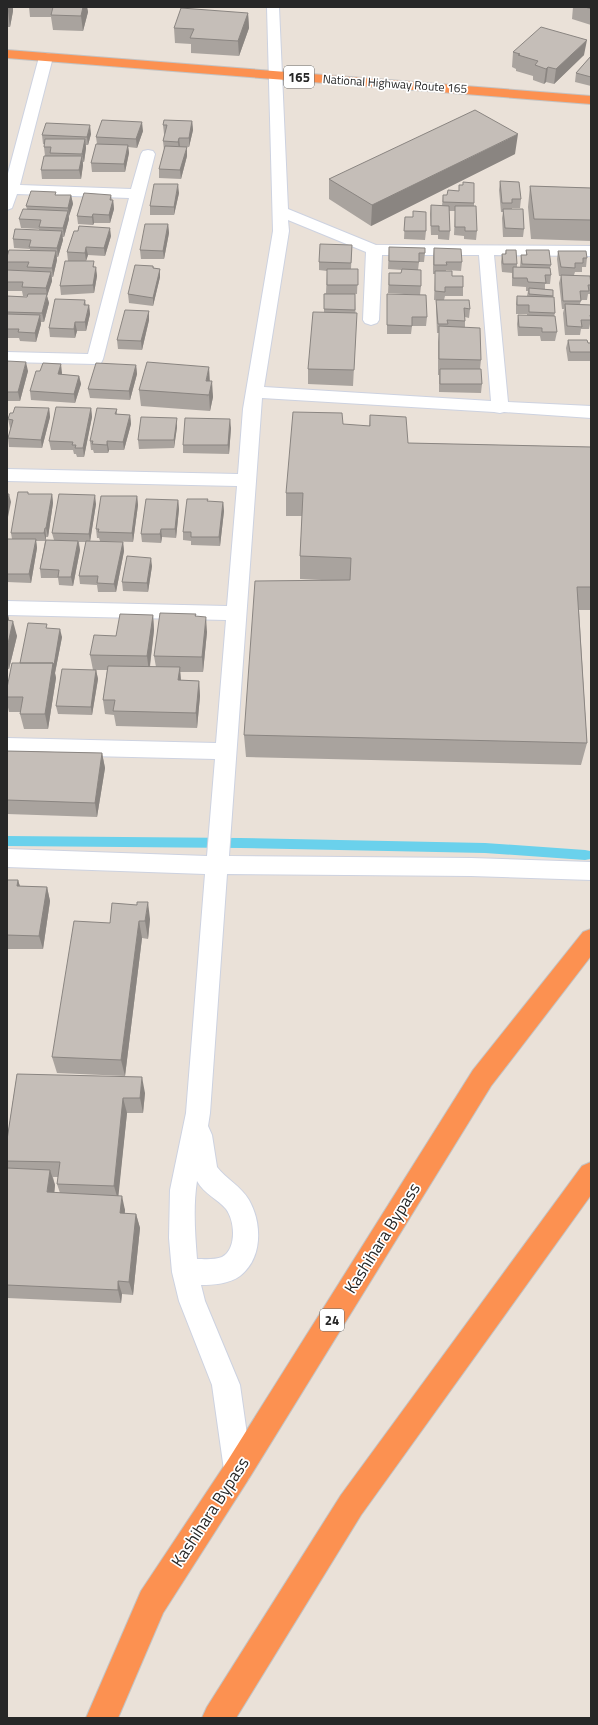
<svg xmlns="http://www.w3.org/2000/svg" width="598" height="1725" viewBox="0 0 598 1725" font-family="'Titillium Web',sans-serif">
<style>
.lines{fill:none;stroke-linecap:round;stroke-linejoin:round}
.stream{fill:#6ad1ec;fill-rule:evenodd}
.street-casing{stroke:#cdd2e0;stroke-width:2}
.highway-casing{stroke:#c3c3c3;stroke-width:2}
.street{fill:#fff;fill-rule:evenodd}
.highway{fill:#fc9151;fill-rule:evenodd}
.wall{fill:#a9a39e;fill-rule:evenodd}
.shaded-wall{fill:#8a8581}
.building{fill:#c5beb8;stroke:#8a8581}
.labels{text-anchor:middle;stroke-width:3.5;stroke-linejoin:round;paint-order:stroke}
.far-street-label{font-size:12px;fill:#272727;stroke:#fff}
.shield{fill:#fff;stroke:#686868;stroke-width:1}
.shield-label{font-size:13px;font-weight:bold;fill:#272727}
.near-street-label{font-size:17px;fill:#272727;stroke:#fff}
</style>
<rect width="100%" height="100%" fill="#eae1d8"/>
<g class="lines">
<path class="stream" d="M7 836 240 838 485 843 585 850 590 851 591 856 590 859 585 860 485 853 240 848 7 846Z"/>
<g class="street-casing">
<path id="street" d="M267 7H279L288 209 376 245 591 246V256L494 255 508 402 591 406V418L504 412 500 413 494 412 262 398 229 856 471 858 591 862V880L471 876 227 874 210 1113 208 1126 212 1135 217 1167C226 1179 241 1186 249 1200 262 1223 263 1258 240 1276 229 1284 214 1285 201 1285L205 1301 240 1385 252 1470 248 1480 238 1484 228 1480 224 1470 212 1385 179 1301 172 1272 169 1238 170 1190 186 1113 205 874 7 867V849L207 856 215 759 7 754V738L216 743 226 620 7 615V601L227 606 237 486 7 481V469L238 474 243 409 273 231ZM288 220 366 252 363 320 365 323 371 325 377 323 379 320 382 255H479L491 401 264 387 289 231ZM197 1181C204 1194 218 1199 226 1209 235 1221 237 1249 222 1257 215 1260 204 1259 197 1259 195 1234 193 1206 197 1181Z
M46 53 51 54 53 57 20 185 131 189 141 154 143 151 148 150 153 151 155 154 103 359 101 363 95 364 7 362V352L88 354 129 198 17 194 12 208 7 210V177L39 57 41 54Z"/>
</g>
<g class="highway-casing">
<path id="highway" d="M7 50 591 96V104L7 58Z
M591 929V956L491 1086 248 1480 163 1613 118 1718H86L141 1591 228 1460 473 1070 583 932Z
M591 1162V1195L361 1515 236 1718H202L207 1707 341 1495 582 1166Z"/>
</g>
<use href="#street" class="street"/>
<use href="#highway" class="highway"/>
</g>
<path class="wall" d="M7 7H13V11L10 27H7Z
M29 7H87L88 12 83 31 53 30 51 17H30Z
M573 7H591V25L572 19Z
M248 13 249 28 239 56 191 53V44L175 43 174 28Z
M513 52 584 55 554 84 546 82 544 84 533 80V76L516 71V69L512 67Z
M591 56V86L575 82 576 73Z
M192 121 193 130 189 147H180L187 156 181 179 159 178V169L164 150 163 141 165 134H164L163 125Z
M143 131 137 148 128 147 129 153 125 172H92L91 163 97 144 96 137Z
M91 134 88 145H86V148L84 162H83V165L81 179H42L41 170 45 156 44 147 45 144H43L42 135Z
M515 154 371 226 329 199V179Z
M500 181 521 199 520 208H512V209L524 229 523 237H503L502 218 503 212H501L499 190Z
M459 185 474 203V206L477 231 476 240 464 239V236L454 235 455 211H449L450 231 449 240 438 239V235H431L430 214 431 205 442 206 443 195H447L459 191Z
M530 186 591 188V241L531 239 528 207Z
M179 193 174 215H150V206Z
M56 195H71L73 204 69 216V219L64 237H62L63 240 58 257H57V260L53 277H52V281L47 296 49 303 44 322H41V324L36 342 20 341 19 338H7V296L27 297V296H23L22 291H7V257L30 250V249L14 248 13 239 39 230V229L21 228 19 219 27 209 26 206Z
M112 200H113L114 209 110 223H94L93 225 78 224 77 216Z
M405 217 426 231 425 240 404 239Z
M168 224 169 233 164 259H141L140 250Z
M111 236 105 256 88 255 86 261 95 267 97 276 94 293 61 295 60 286 68 261 67 252Z
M352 245 351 269H358L357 294H355L356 329 353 386 308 384V369L324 312V294L326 293 327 271 319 270V262Z
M389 247 425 253 424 262H419L418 270 421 286 420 295 388 293 389 273H401L402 270 388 269Z
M434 248 462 262 461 271 446 270V271L463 287V296H445L444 300 470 309 469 318 465 317V327L481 360 480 369 482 384 481 393 439 392V375H438V342L439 333H437L436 309V300H434L435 274H433V257Z
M506 250 517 264V267H520L521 255H526V250L551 265 550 268 551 275 550 284H545V289L553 290V297L555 313 554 316 557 332 555 341H541L540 336H518L517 324 518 315 527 316V314H516V304L517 296H527L528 291H526V287L512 286V273L502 272 501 262 502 254H505Z
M558 251 587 258 586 267H582V272H575L574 275 591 283 590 294H588L587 300H581L580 304 591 305V324H590L589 329H581L580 335H565L563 313 564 309H562L559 283 561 276H559L557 259Z
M153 266 154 268 160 269V277L153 306 129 303 128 294Z
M387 294 427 317 426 326H412L411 334H387Z
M85 300 86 305H89L90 314 86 331H77L75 338 50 337 49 328Z
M149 311V320L142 350 118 349 117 340Z
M568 340 591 343V361H568L566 348Z
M7 361 28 371 20 401H7Z
M136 365 137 374 130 400 90 398 88 389Z
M62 373V375L79 376 81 384 75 403 31 400 30 391Z
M210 381 213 397 210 411 141 406 139 390Z
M49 408 50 417 42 448 9 447 8 438 11 428H10L8 419 13 413Z
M91 408 92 417 84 457H77L76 454H74L73 450H51L49 441Z
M117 409V414L130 415 131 424 124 450H109L108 453H94L93 450H91L90 441Z
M370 415 408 443 591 447V610H579L587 743 581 765 246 757 244 735 321 580 300 579V556L302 516H286V493L369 426Z
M177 427 174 448 139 449 138 440Z
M231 428 229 454 183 453V445Z
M29 494H52L53 503 48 537H46V540H54L52 533 96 504 90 541 123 542 124 551 116 592H98L97 585 80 584 79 576 86 542H79L80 550 73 586 59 585 58 578H41L40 569 45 541H36L37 548 31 583 7 582V539H12L11 533Z
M137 496 138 505 133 542 100 541 99 538H97L96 529Z
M178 500 179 509 176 538 162 537 161 543 142 542 141 534Z
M208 502H223L224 511 220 546 191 545V541L183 540V532Z
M152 566 148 592 123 591 122 582Z
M7 611 9 620 17 636 9 669H7Z
M196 614V617L207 632 203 672H180L181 680 199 681 200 696 197 728 116 726 114 715 105 714 103 700 107 670H93L90 655 116 636 153 615 154 630 150 667H156L154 656Z
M48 628 62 637 55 673 56 678 48 729H24L20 714V712H9L7 703V688L20 663Z
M96 670 98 679 92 715 58 714 56 706Z
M7 751 102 753 105 768 97 817 7 814Z
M7 880H18L20 886 47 887 50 901 43 949H7Z
M150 919 148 939 142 938 125 1076 57 1073 52 1057 110 923Z
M17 1074 145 1093 143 1113H127L118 1195 125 1210V1214H136L140 1228 133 1295 122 1294 121 1303 7 1298V1140ZM53 1177H58L57 1184 60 1193H54L55 1185Z"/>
<path class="shaded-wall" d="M8 7H13V11L10 27 8 11Z
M83 7H87L88 12 83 31 81 16Z
M248 13 249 28 239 56 238 41Z
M587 40 584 55 554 84 556 69Z
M548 67 546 82 544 84 546 69Z
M192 121 193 130 189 147V138Z
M142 122 143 131 137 148 136 139Z
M90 125 91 134 88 145 87 137Z
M518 134 515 154 371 226 372 205Z
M179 138 180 147 179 150 178 142Z
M85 139 86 148 84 162 82 154Z
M128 145 129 153 125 172 124 164Z
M187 147V156L181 179 180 170Z
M82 156 83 165 81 179 79 170Z
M178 184 179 193 174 215V207Z
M71 195 73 204 69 216 68 208Z
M111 195 112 203 113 200 114 209 110 223 109 215 110 200Z
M68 211 69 219 64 237 63 228Z
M93 214 94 223 93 225 92 217Z
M168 224 169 233 164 259 163 251Z
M110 228 111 236 105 256 104 248Z
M62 231 63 240 58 257 57 248Z
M86 247 88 255 86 261 85 253Z
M56 251 57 260 53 277 52 268Z
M96 267 97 276 94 293 93 285Z
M160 269V277L153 306V298Z
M51 272 52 281 47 296 49 303 44 322 42 313 47 296 46 288Z
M89 305 90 314 86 331 85 322Z
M149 311V320L142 350 141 341Z
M40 315 41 324 36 342 35 333Z
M75 322 77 331 75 338 74 329Z
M26 362 28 371 20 401 18 392Z
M61 364 62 373 59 383 58 374Z
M136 365 137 374 130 400 129 391Z
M209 367 210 383 207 397 206 381Z
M79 376 81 384 75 403 74 394Z
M212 381 213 397 210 411 209 395Z
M49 408 50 417 42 448 41 440Z
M91 408 92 417 84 457 83 448Z
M130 415 131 424 124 450 123 442Z
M177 418V427L174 448V440Z
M230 419 231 428 229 454 228 445Z
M107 441 109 450 108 453 107 445Z
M9 494 11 502 7 522V504Z
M52 494 53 503 48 537 46 528Z
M95 495 96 504 90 542 89 534Z
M137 496 138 505 133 542 132 533Z
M178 500 179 509 176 538 175 529Z
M223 502 224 511 220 546 219 537Z
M45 528 46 537V541L44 533Z
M161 529 162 537 161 543 160 534Z
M36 539 37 548 31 583 29 574Z
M78 541 80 550 73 586 71 577Z
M123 542 124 551 116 592 114 584Z
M151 558 152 566 148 592 147 583Z
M7 611 10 624 7 635Z
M153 615 154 630 149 672 147 656Z
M206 617 207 632 203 672 202 657Z
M13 621 17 636 9 669 7 659V648Z
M60 629 62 637 55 673 56 678 48 729 45 714 53 663Z
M180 667 181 683 178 680Z
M96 670 98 679 92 715 91 707Z
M7 672 8 678 7 685Z
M199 681 200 696 197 728 196 713Z
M102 753 105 768 97 817 95 803Z
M18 880 22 894 17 886Z
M47 887 50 901 43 949 39 936Z
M148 902 150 919 148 939 145 921Z
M139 921 142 938 125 1076 121 1060Z
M142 1077 145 1093 143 1113 140 1098Z
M123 1098 127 1113 118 1200 114 1186Z
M50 1170 55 1185 53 1207 47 1192Z
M122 1196 125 1210 123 1227 120 1213Z
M136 1214 140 1228 133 1295 129 1282Z
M118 1281 122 1294 121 1303 118 1290Z"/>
<path class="building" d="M53 7H83L81 16 51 15Z
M585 7H591V9Z
M181 8 248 13 238 41 190 38 194 29 174 28Z
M541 27 587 40 556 69 548 67 546 69 535 65 538 61 518 55 520 54 513 52Z
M591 56V77L576 73Z
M475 110 518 134 372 205 329 179Z
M102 120 142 122 136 139 96 137Z
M164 120 192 121 189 138H179L178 142 163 141 167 125H163Z
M46 123 90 125 87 137 42 135Z
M45 139H85L82 154 50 153 51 147H44Z
M96 144 128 145 124 164 91 163Z
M165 146 187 147 180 170 159 169Z
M44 156H82L79 170H41Z
M500 181 519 182 521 199H512V203H502Z
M463 182 474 183V203L443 202V195H447L448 190 459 191V185H463Z
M154 184H178L174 207 150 206Z
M530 186 591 188V220L534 219Z
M31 191 56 192 55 195H71L68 208 26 206Z
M84 193 111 195 110 200H113L109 215 93 214 92 217 77 216Z
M431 205 449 206 450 231H439V226H431Z
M455 206H476L477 231H465V227H455Z
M23 209 68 211 63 228 39 227 41 220 19 219Z
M503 209H523L524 229 505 228Z
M413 211 426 212V231H404L405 217H413Z
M145 224H168L163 251 140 250Z
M79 226 110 228 104 248 86 247 85 253 67 252 74 231H78Z
M15 229 62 231 57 248 29 247 31 240 13 239Z
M320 244 352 245 351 263 319 262Z
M389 247 425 248V253H419V262L389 261Z
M434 248 461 249 462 262H446L447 265H434Z
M9 250 56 251 52 268 27 267 29 262H7V257Z
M506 250H516L517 264H503L502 254H506Z
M526 250H549L551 265 522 264 521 255H527Z
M558 251H586L587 258H583V263H575V268L561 267Z
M65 261H94L93 267H96L93 285 60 286Z
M135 265 153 266V268L160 269 153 298 128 294Z
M513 267 550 268 551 275H545L546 283 528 282 527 278H513Z
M327 269H358V285H327Z
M402 269 421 270V286L389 285V273H401Z
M7 270 51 272 46 288 22 287 23 282H7Z
M435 271H452V276H463V287H445V292L435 291Z
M561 275 590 276 591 285H588L589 291H580L581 301H563Z
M529 288 553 290V296L529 294Z
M28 294H47L42 313 7 312V296L27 297Z
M324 294H355V310L324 309Z
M387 294 426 295 427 317H412V326L387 325Z
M517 296 554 297 555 313 529 312V305H517Z
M55 299 85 300 84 305H89L85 322H75L74 329 49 328Z
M436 300H469L470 309 464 308 465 321 447 320 448 324H438Z
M565 304 591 305V315H590L591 320H581L582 327 567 326Z
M125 310 149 311 141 341 117 340Z
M313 312 357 313 354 370 308 369Z
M7 314 40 315 35 333 18 332 19 329H7Z
M518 315 555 316 557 332H542V328L519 327Z
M439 326 480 328 481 360 439 359Z
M568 340H587L588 343H591V352H570Z
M7 361 26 362 18 392H7Z
M147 362 209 367 206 381H212L209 395 139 390Z
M43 363 61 364 58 374 79 376 74 394 30 391 36 371H40Z
M96 363 136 365 129 391 88 389Z
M440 369H481L482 384H440Z
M15 407 49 408 41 440 8 438 13 420 8 419 10 413H13Z
M56 407 91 408 83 448H75L76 445H72L73 442 49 441Z
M97 408 117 409 115 414 130 415 123 442 107 441V445L92 444 93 441H90Z
M293 412 342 413 343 424 370 426V415L406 417 408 443 591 447V587H577L587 743 244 735 255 581 350 580 351 558 300 556 303 493H286Z
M141 417 177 418 174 440H138Z
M185 418 230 419 228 445H183Z
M18 492H28V494H52L46 528H45L44 533H11Z
M7 494H9L7 504Z
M59 494 95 495 89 534 52 533Z
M101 496H137L132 533 98 532 99 529H96Z
M146 499 178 500 175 529H161L160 534H141Z
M187 499H208L207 501 223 502 219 537H191V532H183Z
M7 539H36L29 574H7Z
M46 540 78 541 71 577H58L59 570 40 569Z
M86 541 123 542 114 584 97 583 98 576H79Z
M127 556 151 558 147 583 122 582Z
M160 613 196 614 195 616 206 617 202 657 154 656Z
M120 614 153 615 147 656 90 655 94 635 116 636Z
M7 620 13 621 7 648Z
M28 623 47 624 46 628 60 629 54 665 53 663H20Z
M12 663H53L45 714H20L23 697H7V688Z
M108 666 180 667 178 680 199 681 196 713 113 711 115 700H103Z
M62 669 96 670 91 707 56 706Z
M7 751 102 753 95 803 7 800Z
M7 880H18L17 886 47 887 39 936 7 935Z
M137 902H148L145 921H139L121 1060 52 1057 74 921 110 923 112 903 137 905Z
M17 1074 142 1077 140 1098H123L114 1186 57 1184 60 1162 7 1161V1140Z
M7 1168 50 1170 47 1192 122 1196 120 1213 136 1214 129 1282 118 1281V1290L7 1285Z"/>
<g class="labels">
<g class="far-street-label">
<text transform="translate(395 84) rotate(4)" y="4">National Highway Route 165</text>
</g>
<g class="shield">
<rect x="284" y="66" width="30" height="22" rx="3"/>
<rect x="320" y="1309" width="24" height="22" rx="3"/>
</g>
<g class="shield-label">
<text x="299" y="82">165</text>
<text x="332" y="1325">24</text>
</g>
<g class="near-street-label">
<text transform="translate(382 1238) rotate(-58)" y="6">Kashihara Bypass</text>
<text transform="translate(210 1512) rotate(-57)" y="6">Kashihara Bypass</text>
</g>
</g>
<rect width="598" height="1725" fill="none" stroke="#272727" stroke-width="16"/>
</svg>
